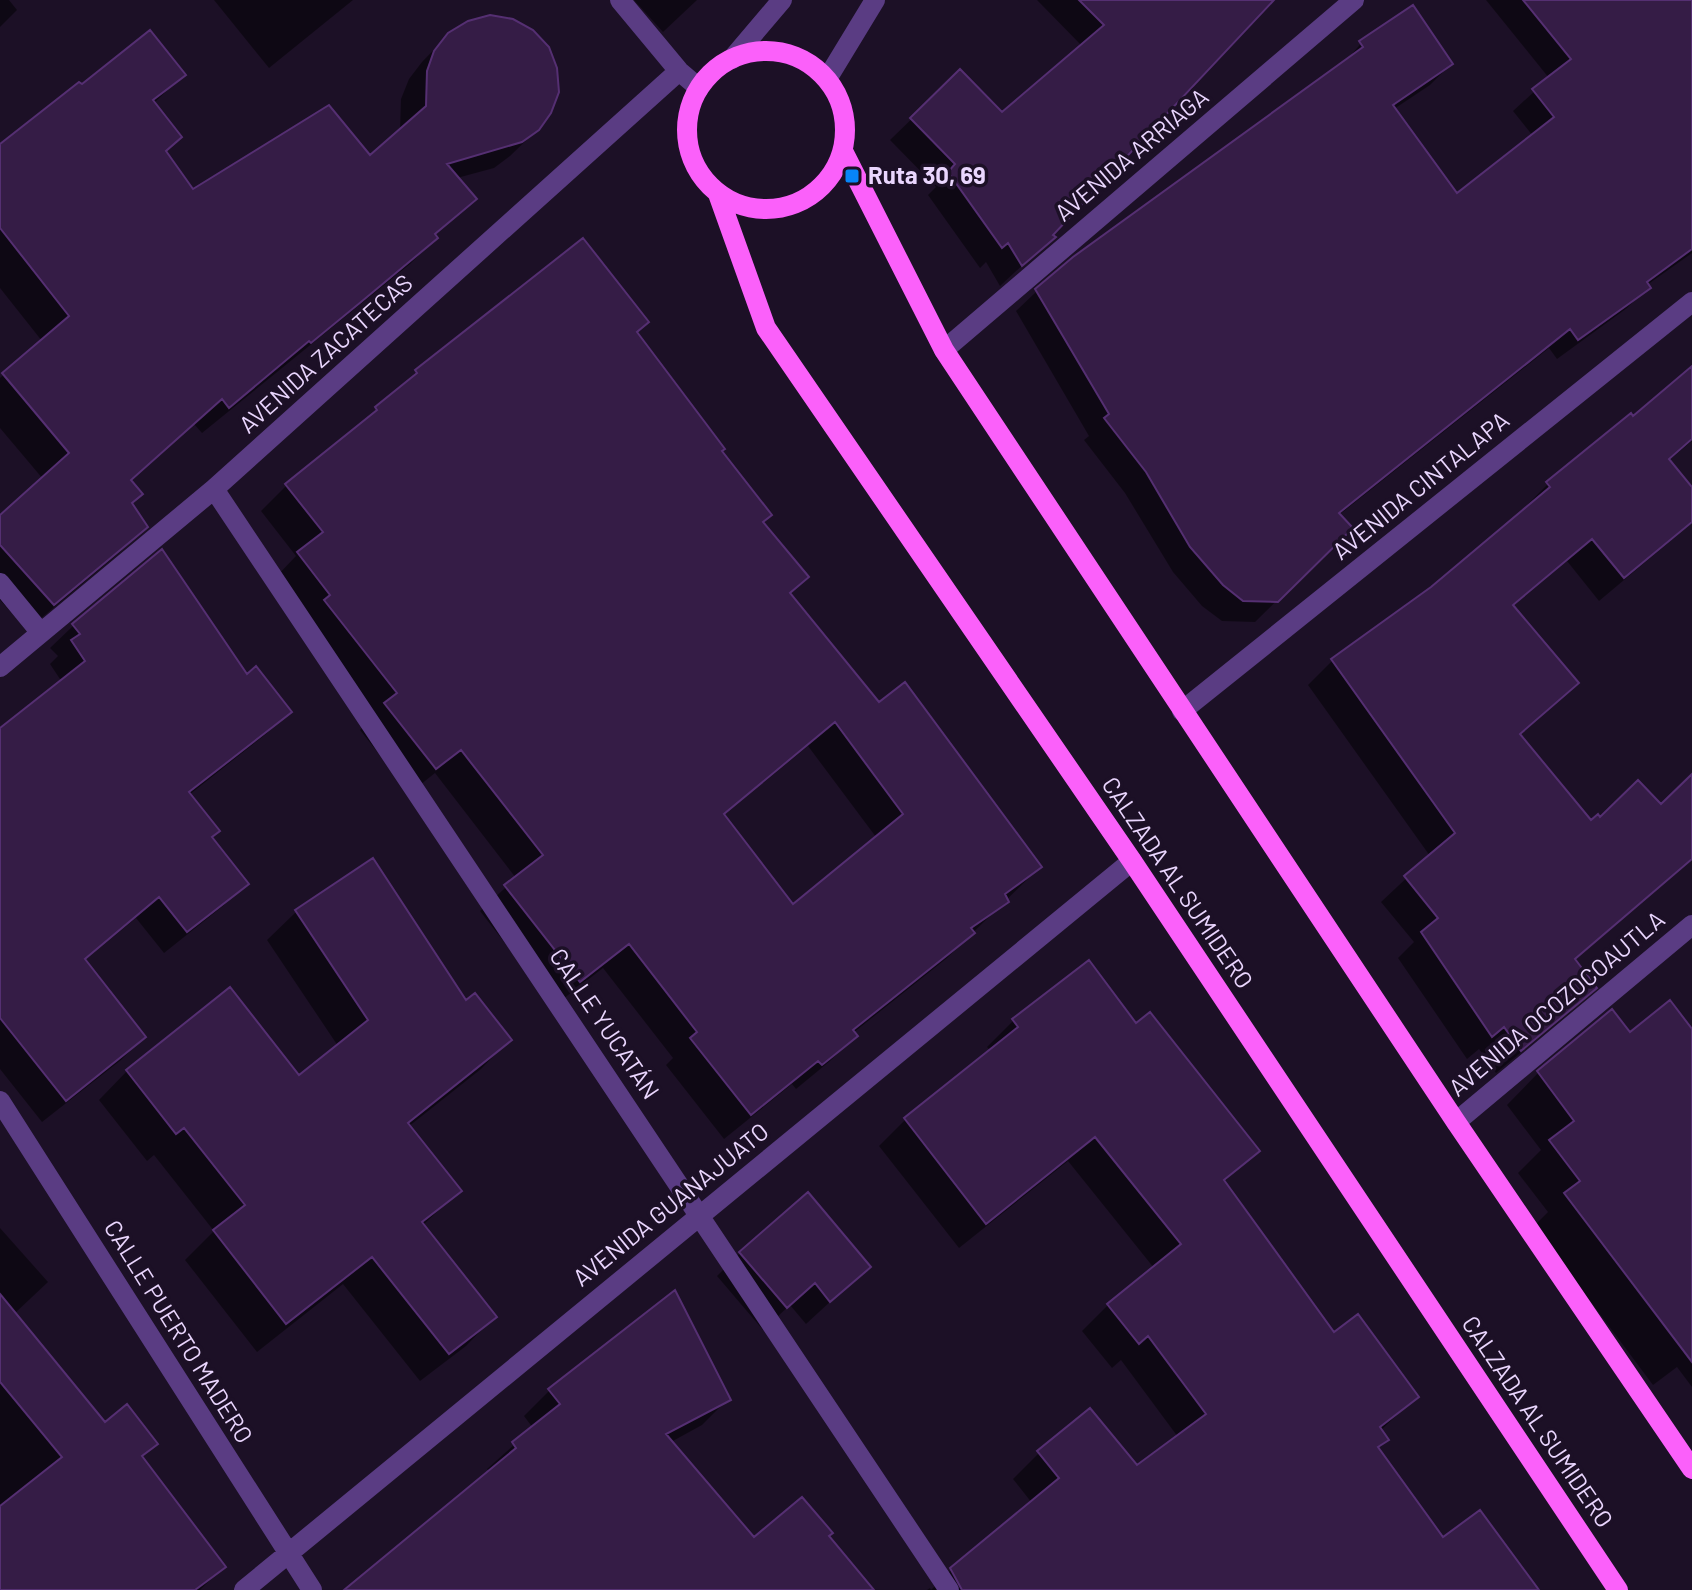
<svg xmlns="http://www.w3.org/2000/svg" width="1692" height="1590" viewBox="0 0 1692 1590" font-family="Barlow,sans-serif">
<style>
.shadow{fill:#0007;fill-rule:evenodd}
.building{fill:#351c46;stroke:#552f72;stroke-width:2;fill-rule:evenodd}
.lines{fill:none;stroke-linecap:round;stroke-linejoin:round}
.minor{stroke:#5a3c83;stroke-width:20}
.major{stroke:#fb60fa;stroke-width:20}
.poi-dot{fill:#0785f8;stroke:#1c1026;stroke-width:3}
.labels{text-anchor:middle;stroke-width:7;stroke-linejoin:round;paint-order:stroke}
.street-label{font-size:24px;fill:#ead6fe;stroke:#1c1026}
.poi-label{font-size:24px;font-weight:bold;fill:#ead6fe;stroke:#1c1026;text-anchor:start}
</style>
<rect width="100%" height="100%" fill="#1c1026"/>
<path class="shadow" d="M0 0H9L17 10 0 27Z
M214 0H353L269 68Z
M634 0H697L663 32Z
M1037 0H1271L1051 235 1053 237 1000 286 986 262 980 268 928 195 936 187 890 140 960 72 1001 115 1082 46Z
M1486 0H1692V253L1647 285 1648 287 1627 308 1557 359 1549 348 1339 515 1350 528 1255 622 1222 621 1202 606 1173 572 1125 493 1084 440 1089 436 1016 311 1037 291 1345 62 1364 40 1451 64 1430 85 1394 109 1457 195 1533 136 1513 111 1549 78Z
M449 34 538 129 510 156 494 168 457 178 474 198 434 236 436 238 410 264 202 433 194 424 130 481V504L145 527 119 553 27 630 0 600V518L43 479 0 428V378L42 341 0 288V147L183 75 153 104 165 152 192 191 370 158 400 131 401 99 409 79 422 62Z
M583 241 635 333 720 451 762 523 807 577 789 595 878 705 1040 867 947 958 853 1033 855 1036 830 1061 796 1089 792 1084 724 1139 666 1065 673 1058 603 968 554 1006 480 911 516 878 435 773 410 793 360 730 372 718 274 579 296 556 261 511 286 486 353 432 416 372ZM808 746 876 837 792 907 723 816Z
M1692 369V441L1668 461 1692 490V523L1599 601 1567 561 1512 607 1577 683 1519 735 1591 823 1661 807 1692 777V858L1574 961 1594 988 1570 1012 1496 1073 1479 1049 1467 1059 1398 958 1414 942 1381 902 1430 856 1308 685 1332 661 1432 588 1526 510 1524 508 1548 484 1633 419Z
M162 552 246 676 289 712 266 734 189 795 210 838 246 884 223 906 164 953 136 918 84 961 144 1037 121 1060 42 1122 0 1069V730L62 682 50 664 58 656 50 648 73 626Z
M296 912 466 1003 509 1040 481 1069 408 1127 459 1191 422 1226 494 1317 466 1346 420 1381 343 1284 257 1352 185 1260 214 1231 154 1155 147 1161 99 1100 127 1071 298 1078 338 1046 267 940Z
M1089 963 1136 1025 1258 1150 1223 1183 1333 1334 1416 1397 1380 1431 1386 1440 1377 1449 1443 1540 1537 1590H927L930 1588 931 1590 951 1570 1032 1503 1013 1479 1039 1453 1137 1468 1178 1437 1121 1360 1112 1368 1082 1331 1108 1305 1154 1268 1068 1161 959 1248 879 1146 905 1120 991 1051 987 1047 1013 1021Z
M1692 1033V1387L1677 1367 1653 1385 1534 1226 1548 1212 1518 1173 1541 1150 1507 1105 1538 1073 1629 1035Z
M0 1228 48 1282 14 1314 105 1425 155 1443 141 1458 223 1567 200 1590H0Z
M740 1253 869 1266 806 1324 790 1305 763 1330 717 1276Z
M550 1390 728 1399 702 1425 671 1442 754 1540 827 1536 871 1590H352L490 1472 487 1469 533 1428 524 1416Z"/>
<path class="building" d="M1079 0H1274L1053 235 1056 237 1022 266 1008 243 1002 248 948 172 955 164 910 118 960 69 1002 112 1104 25Z
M1523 0H1692V249L1647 282 1651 288 1578 340 1570 329 1339 513 1353 528 1278 602 1243 601 1223 585 1190 547 1146 472 1104 418 1109 414 1035 289 1073 257 1363 47 1359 41 1413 5 1453 64 1393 105 1457 193 1554 117 1532 89 1571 59Z
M490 15 513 19 533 30 549 47 557 68 559 92 551 113 539 130 522 142 447 164 477 199 435 234 438 238 361 302 311 343 309 341 229 408 222 399 131 480 143 494 132 503 148 527 54 605 0 545V515L69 453 2 373 69 316 0 228V144L79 82 82 84 150 30 186 75 153 100 182 137 166 151 193 189 329 105 370 155 426 106 427 71 434 51 448 33 468 21Z
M583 238 649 322 637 332 725 449 722 451 772 515 763 522 809 577 790 593 879 702 905 682 1042 867 1005 894 1009 902 971 928 975 933 853 1030 858 1036 822 1065 818 1061 751 1115 690 1038 697 1032 629 944 580 982 504 885 543 855 461 750 436 769 384 703 397 693 324 600 330 595 297 552 323 532 285 484 377 410 375 407 417 373 415 370ZM835 722 903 814 793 904 724 814Z
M1692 366V439L1669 459 1692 487V522L1624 578 1592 539 1513 605 1579 683 1520 734 1591 820 1598 814 1600 817 1638 780 1661 804 1692 774V859L1575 959 1597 988 1521 1051 1504 1027 1492 1037 1421 932 1438 918 1404 876 1455 833 1331 659 1431 587 1550 487 1546 482 1631 413 1633 416Z
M162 549 247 674 256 666 292 712 189 792 220 831 212 837 249 884 187 932 159 897 85 959 146 1037 66 1101 0 1018V728L85 661 71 640 80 634 72 624Z
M373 858 466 1000 475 993 512 1040 408 1123 462 1191 422 1222 497 1317 449 1354 372 1257 286 1324 213 1230 245 1205 184 1128 176 1134 126 1070 230 987 299 1075 368 1020 295 910Z
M1089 960 1136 1023 1150 1012 1260 1151 1224 1180 1334 1332 1358 1314 1419 1397 1380 1427 1389 1440 1378 1447 1443 1537 1480 1510 1539 1590H962L950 1568 1059 1478 1037 1451 1090 1408 1137 1465 1206 1414 1148 1336 1139 1344 1107 1304 1181 1244 1095 1137 986 1224 904 1118 1018 1027 1012 1019Z
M1670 1000 1692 1029V1362L1564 1193 1580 1181 1549 1140 1574 1121 1537 1071 1612 1009 1630 1032Z
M808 1192 871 1267 830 1302 815 1283 787 1308 739 1252Z
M675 1290 731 1400 666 1434 754 1537 802 1497 833 1533 829 1536 874 1590H344L516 1448 512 1442 560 1404 548 1389Z
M0 1294 105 1422 127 1404 158 1444 142 1456 226 1567 195 1590H0V1506L62 1457 0 1382Z"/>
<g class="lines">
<path class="minor" d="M620 0 679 71 699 88
M732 59 782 0
M827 79 875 0
M944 350 1354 0
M214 489 949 1590
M0 583 41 633
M0 667 214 489 679 71
M1182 711 1692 302
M0 1101 312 1590
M1456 1122 1692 925
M244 1590 1132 861"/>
<path class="major" d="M687 130a79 79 0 1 1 158 0a79 79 0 1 1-158 0Z
M843 151 944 350 1456 1122 1692 1469
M718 194 766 328 1132 861 1618 1590"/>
</g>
<rect class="poi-dot" x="844" y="168" width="16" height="16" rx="4"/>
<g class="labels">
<g class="street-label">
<text transform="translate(1132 155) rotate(-40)" y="8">AVENIDA ARRIAGA</text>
<text transform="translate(326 354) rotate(-42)" y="8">AVENIDA ZACATECAS</text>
<text transform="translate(1421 486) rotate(-39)" y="8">AVENIDA CINTALAPA</text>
<text transform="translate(1177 883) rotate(56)" y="8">CALZADA AL SUMIDERO</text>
<text transform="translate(1557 1004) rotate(-40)" y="8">AVENIDA OCOZOCOAUTLA</text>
<text transform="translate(604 1024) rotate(56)" y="8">CALLE YUCATÁN</text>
<text transform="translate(671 1205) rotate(-39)" y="8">AVENIDA GUANAJUATO</text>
<text transform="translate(178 1332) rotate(58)" y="8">CALLE PUERTO MADERO</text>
<text transform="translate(1537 1422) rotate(56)" y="8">CALZADA AL SUMIDERO</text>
</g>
<g class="poi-label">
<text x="868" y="184">Ruta 30, 69</text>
</g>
</g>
</svg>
